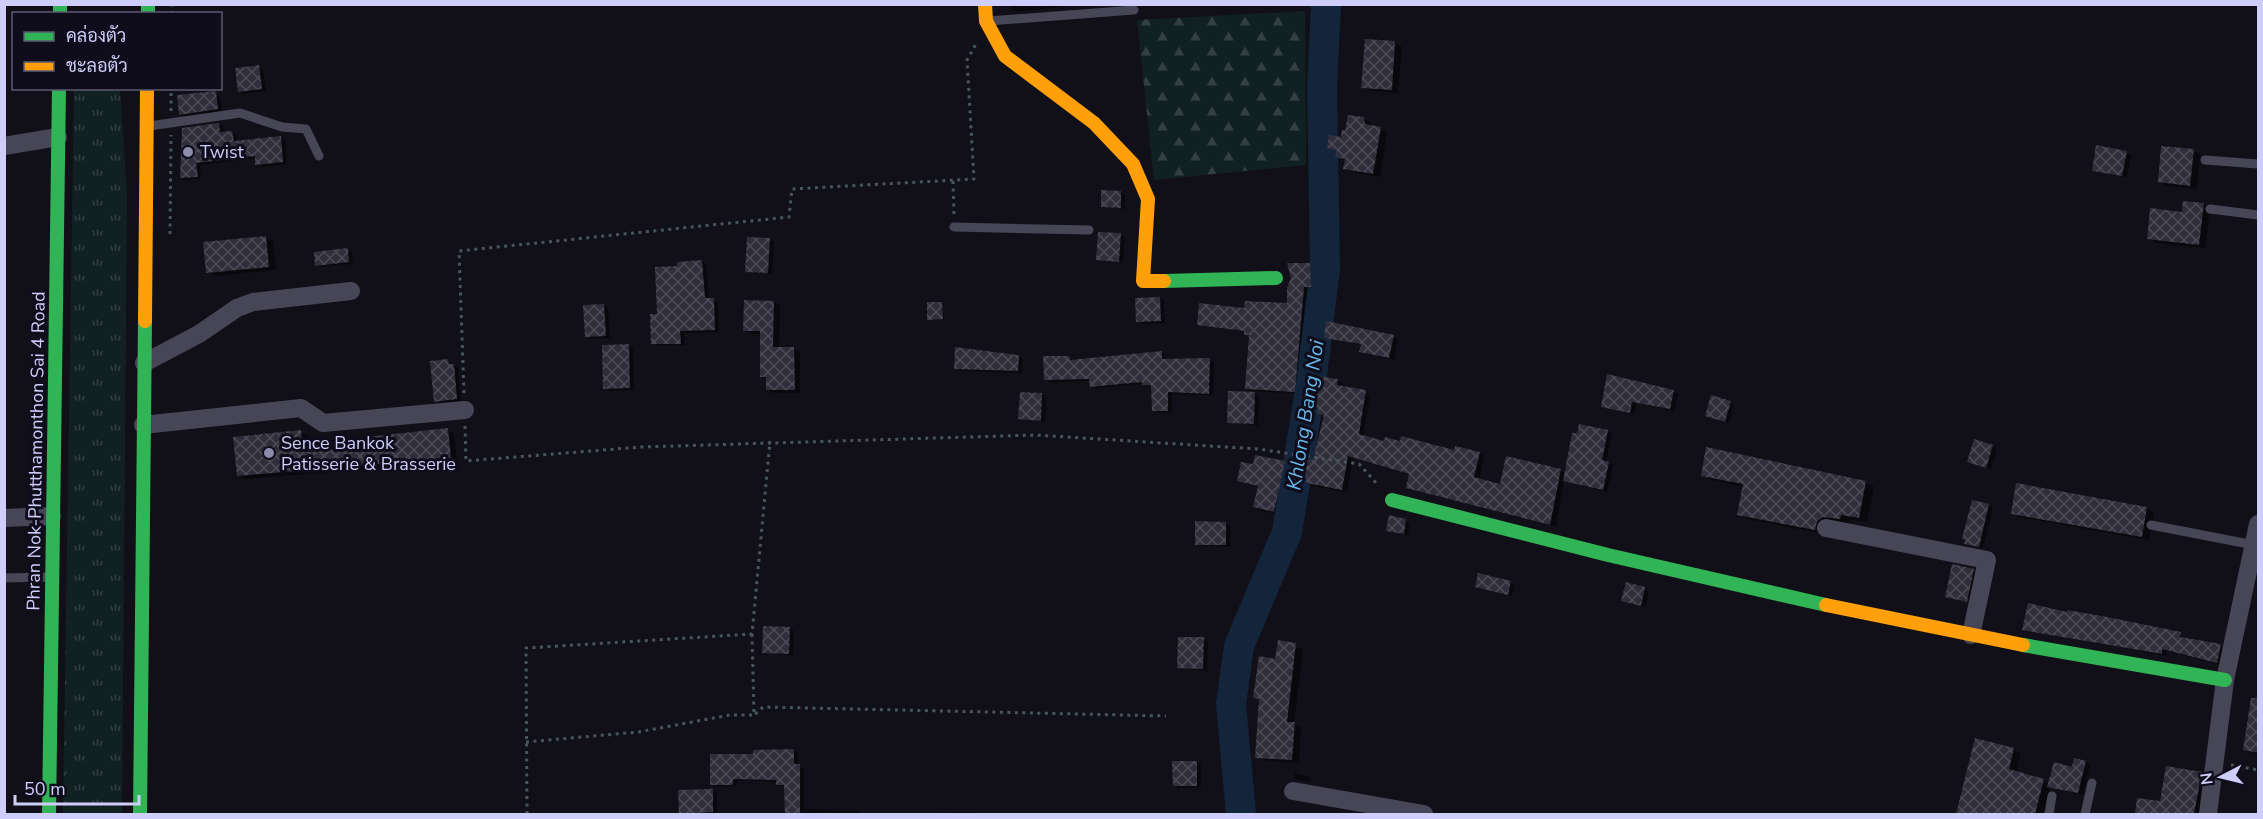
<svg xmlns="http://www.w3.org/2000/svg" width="2263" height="819" viewBox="0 0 2263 819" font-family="'Nunito Sans',Sarabun,sans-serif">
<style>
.grass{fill:url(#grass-tufts)}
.forest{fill:url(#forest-firs)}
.shadow{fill:#0007}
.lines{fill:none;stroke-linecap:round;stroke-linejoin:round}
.river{stroke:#13253b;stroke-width:30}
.building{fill:url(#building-cross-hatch)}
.path{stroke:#49555e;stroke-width:3;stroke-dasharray:3 4.5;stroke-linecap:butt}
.lane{stroke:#474657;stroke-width:9}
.street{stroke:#474657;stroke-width:18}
.fast{stroke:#30b455;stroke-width:14}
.slow{stroke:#ff9f0a;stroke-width:14}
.poi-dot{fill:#8c8baa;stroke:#0f0d1b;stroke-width:2}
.labels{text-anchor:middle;stroke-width:6;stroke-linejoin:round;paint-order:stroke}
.poi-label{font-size:18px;fill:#cfcdf9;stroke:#0f0d1b;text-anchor:start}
.street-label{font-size:18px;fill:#cfcdf9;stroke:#0f0d1b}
.water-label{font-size:20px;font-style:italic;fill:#68b8ec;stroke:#0f0d1b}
</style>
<defs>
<pattern id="grass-tufts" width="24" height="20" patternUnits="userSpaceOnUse" patternTransform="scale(1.5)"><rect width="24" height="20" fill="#112121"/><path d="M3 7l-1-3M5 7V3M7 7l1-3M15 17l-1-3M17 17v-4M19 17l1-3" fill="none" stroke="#334042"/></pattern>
<pattern id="forest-firs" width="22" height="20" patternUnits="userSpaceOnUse" patternTransform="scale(1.5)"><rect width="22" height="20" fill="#112121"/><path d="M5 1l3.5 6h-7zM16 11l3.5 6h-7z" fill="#334042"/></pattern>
<pattern id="building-cross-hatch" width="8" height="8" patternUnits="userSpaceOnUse" patternTransform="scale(1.5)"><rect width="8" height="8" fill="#2f2e3a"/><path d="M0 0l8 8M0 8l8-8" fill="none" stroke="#4c4b57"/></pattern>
</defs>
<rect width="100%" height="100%" fill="#111018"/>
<path class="grass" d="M74 89H120L127 194 122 814H63Z"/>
<path class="forest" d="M1305 11 1306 165 1154 180 1137 20Z"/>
<path class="shadow" d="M1010 4H1088L1017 12 1010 8Z
M1395 43 1402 47 1398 93 1370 91 1363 87Z
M258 66 263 69 266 91 244 94 240 91Z
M216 93 220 96 222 111 185 117 180 114Z
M1364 119 1371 123 1372 127 1387 132 1380 177 1352 172 1345 168 1346 160 1329 147Z
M219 124 223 127 224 133 237 135V142L280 137 285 140 287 164 261 167 257 164 256 158 200 165 201 178 185 180 181 177Z
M2193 151 2200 155 2197 189 2166 186 2159 181Z
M2126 152 2131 155 2127 178 2093 170Z
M1121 192 1125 195V209L1103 207Z
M2203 204 2210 208 2205 248 2156 243 2149 239Z
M1120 235 1125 237 1123 263 1098 259Z
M266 237 273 241 276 270 215 276 208 272Z
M769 240 774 242 772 274 747 271Z
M347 250 352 252 353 264 321 267 317 265Z
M702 261 706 264 709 300 718 302 719 332 684 333 685 345 657 346 653 344 659 315 679 268Z
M1310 264 1315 267V289L1309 290 1300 394 1252 391 1246 388 1250 337 1246 332 1198 324 1245 310 1289 305Z
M1160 298 1164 301 1165 323 1142 324 1138 321Z
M774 302 780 306 779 349H794L800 352V393H773L767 389V379L762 376V334H751L745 330Z
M942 303 944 319 930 320Z
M604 306 608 308 610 338 591 339 587 336Z
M1325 337H1393L1398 339 1394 360 1365 354 1361 352 1362 345Z
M628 346 633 348 634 390 609 391 605 388Z
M1162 353 1166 355V360H1209L1214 363 1213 395 1172 394V412L1158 413 1153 410V387L1143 384 1095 388 1091 386 1090 381 1050 382 1046 379 1069 357 1073 360Z
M1018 356 1023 359 1022 373 960 371 955 368Z
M448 361 458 368 461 401 439 403 435 401Z
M1337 380 1342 383V388L1370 395 1363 437 1385 442 1479 453 1484 456 1479 480 1502 486 1560 471 1566 474 1607 431 1612 434 1606 462 1613 465 1607 492 1564 480 1556 527 1413 490 1407 487 1411 475 1353 458 1347 492 1313 486 1308 483 1325 416 1315 407Z
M1673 392 1678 394 1674 411 1637 403 1634 414 1602 406Z
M1021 393 1046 397 1045 422 1020 418Z
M1255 393 1259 396 1258 426 1228 422Z
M1730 403 1734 405 1729 423 1706 415Z
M447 430 454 434 457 462 246 479 239 475 301 432 308 436 309 453 369 447Z
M1992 446 1997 449 1991 469 1973 464Z
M1285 463 1292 467 1281 515 1262 511 1255 507 1259 487 1239 481 1254 466Z
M1702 475 1865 482 1874 487 1867 522 1849 519V523L1831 522 1824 534 1747 519 1739 514 1744 487 1711 480Z
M2017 485 2147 508 2154 513 2149 540 2019 517 2012 513Z
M1989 505 1993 508 1983 548 1970 546 1965 543 1966 540Z
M1406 521 1410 523 1408 535 1388 530Z
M1226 523 1230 526V547L1201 546 1197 544Z
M1973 570 1977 573 1971 603 1946 596Z
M1510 582 1515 585 1512 596 1476 586Z
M1627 584 1649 591 1645 607 1627 602Z
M790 629 794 631 793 656 763 652Z
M2023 629 2180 634 2184 639 2225 648 2222 665 2167 651 2166 656Z
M1204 639 1208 642 1207 671 1179 667Z
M1279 642 1303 649 1294 723 1301 728 1299 763 1263 761 1257 757 1260 700 1255 697 1276 660Z
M2258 700V755L2245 750Z
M1976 740 2021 753 2016 773 2050 784 2086 762 2090 765 2083 795 2050 787 2043 814H1958Z
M794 751 798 753V766L804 769V809L858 811 862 814H786L785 787 778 784V782L737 780V786L716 787 711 784 755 755Z
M1197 762 1201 765V787L1179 788 1174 785Z
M1295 773 1311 777 1309 782 1294 779Z
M2201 774 2206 776 2199 814H2136L2138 800 2161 803Z
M712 790 717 793V814H682L680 792Z
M972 812 977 814H897Z"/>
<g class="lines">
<path class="river" d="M1241 814 1231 704 1239 646 1287 532 1311 384 1325 269 1322 86 1326 4"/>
</g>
<path class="building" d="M1365 39 1395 41 1392 90 1361 88Z
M259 65 262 89 238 92 235 68Z
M216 91 218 109 179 115 177 95Z
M1348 115 1364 117 1365 124 1381 127 1373 174 1343 169 1345 159 1335 157 1337 150 1327 148 1329 135 1341 137 1342 130 1345 131Z
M219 123 220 132 232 131 234 141 281 136 283 162 255 165V156L196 163 198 177 180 178 182 128Z
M2096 145 2127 151 2122 176 2092 171Z
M2161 146 2194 149 2190 186 2158 182Z
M1101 190 1121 191V208L1101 207Z
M2183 201 2204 203 2199 245 2147 239 2150 208 2182 212Z
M1098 232 1121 233 1119 262 1096 260Z
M266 236 269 267 206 273 203 242Z
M747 237 770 238 768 273 745 272Z
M348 248 349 262 315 266 314 252Z
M702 260 705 298H714L715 330 680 331 681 344H651L650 314H657L655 267 677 266V262Z
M1287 263H1310L1311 287H1304L1295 392 1245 389 1249 335H1244V331L1197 325 1199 303 1244 308 1245 301 1287 303V288L1291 278Z
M1160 297 1161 321 1136 322 1135 298Z
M744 300 774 301 773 347H794L795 390H766V377H760V331H743Z
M927 302H942L943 319 927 320Z
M604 304 606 336 585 337 583 305Z
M1326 321 1394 335 1389 358 1359 352 1361 344 1324 338Z
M629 344 630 388 603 389 602 345Z
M955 347 1019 355 1018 371 954 369Z
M1162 351V359L1210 358 1209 394 1168 392V411H1152L1151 385H1142V382L1090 387 1089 379 1044 380 1043 356H1069L1070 360Z
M448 359 449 364H454L457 399 434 402 430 361Z
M1607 374 1674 390 1670 409 1632 402 1630 413 1601 407Z
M1318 376 1338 379 1337 385 1366 390 1359 434 1384 441 1385 437 1400 441 1401 436 1454 450 1455 446 1480 452 1474 477 1500 484 1506 456 1561 469 1550 525 1406 488 1409 474 1348 456 1342 490 1306 483 1307 478 1302 477 1306 459 1313 460 1324 415 1317 414 1318 408H1314Z
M1228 391 1255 392 1254 424 1227 423Z
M1020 392 1042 393 1041 421 1018 419Z
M1711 395 1731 401 1725 422 1705 416Z
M1579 424 1608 430 1602 460 1609 462 1603 490 1563 481 1572 433H1577Z
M448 428 451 458 237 476 233 437 301 430 303 452 368 446 367 437Z
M1974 439 1993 445 1986 468 1967 462Z
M1706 447 1866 481 1859 518 1841 515 1840 519 1823 517 1817 521 1815 530 1737 515 1743 484 1701 476Z
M1255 455 1285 461 1274 512 1253 507 1258 486 1237 481 1241 462 1253 464Z
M2016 483 2147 507 2142 537 2011 514Z
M1972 500 1989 504 1979 547 1964 544 1965 540 1962 539Z
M1389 515 1406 519 1404 534 1386 531Z
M1195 521 1226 522V545H1195Z
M1952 564 1974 569 1967 602 1945 597Z
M1478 573 1511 581 1508 595 1475 587Z
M1626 582 1645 587 1641 606 1621 601Z
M2028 603 2067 612V610L2107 617 2181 632 2180 637 2221 644 2217 663 2162 649V654L2022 630Z
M763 626 790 627 789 654 762 653Z
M1178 637H1204L1203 669 1177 668Z
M1278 640 1296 643 1287 722H1295L1292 760 1255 758 1259 699 1253 698 1259 656 1275 659Z
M2251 698H2259V753L2243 750Z
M1975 738 2014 748 2009 769 2044 779 2035 814H1956Z
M794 749V764H800V814H785L784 785H776V780L733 779V785H710V754H753V750Z
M2074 758 2086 761 2078 793 2047 787 2054 762 2072 767Z
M1172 761H1197V786H1173Z
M2166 766 2202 772 2194 814H2135L2137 798 2160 801Z
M713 789V812L679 814 678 790Z"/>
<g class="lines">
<path class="path" d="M172 14V4
M171 111V88
M953 181 954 215
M170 234 171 135
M464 393 459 251 789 217 792 189 974 179 967 60 976 44
M465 426 466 461 641 447 1035 435 1258 449 1359 464 1379 486
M752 634 754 715 763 707 1166 716
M526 742 638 732 730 715H754
M2231 765 2258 770
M527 814 526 648 752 634 770 441"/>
<path class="lane" d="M988 21 1134 10
M149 126 240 113 282 127 306 129 319 156
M2205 160 2258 164
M2210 209 2258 215
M954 227 1089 230
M2151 525 2254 545
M4 578 49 577
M2049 814 2052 796
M2085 814 2092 783"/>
<path class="street" d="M4 146 58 137
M144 363 199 334 237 308 253 302 351 291
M143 425 301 408 323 423 465 410
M4 518 52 516
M1826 528 1987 560 1971 635
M1293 791 1424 814
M2208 814 2225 680 2258 524"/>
<path class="fast" d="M60 4V14
M148 4V14
M1164 281 1276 278
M1392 500 1608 555 1826 605
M2023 645 2225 680
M49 814 59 88
M140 814 145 321"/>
<path class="slow" d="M985 4 986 21 1005 56 1094 123 1133 164 1148 199 1143 281H1164
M145 321 147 88
M1826 605 2023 645"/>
</g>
<g class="poi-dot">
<circle cx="188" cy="152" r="6"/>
<circle cx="269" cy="453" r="6"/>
</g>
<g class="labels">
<g class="poi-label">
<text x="200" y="158">Twist</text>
<text x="281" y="449">Sence Bankok<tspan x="281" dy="21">Patisserie &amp; Brasserie</tspan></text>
</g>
<g class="street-label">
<text transform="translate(36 451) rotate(-89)" y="6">Phran Nok-Phutthamonthon Sai 4 Road</text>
</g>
<g class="water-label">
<text transform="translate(1305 415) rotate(-81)" y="7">Khlong Bang Noi</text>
</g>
</g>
<rect width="2263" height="819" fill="none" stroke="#cfcdf9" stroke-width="12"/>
<rect x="12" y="12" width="210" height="78" fill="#0f0d1b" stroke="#5c5a74" stroke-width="1.5"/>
<rect x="24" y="32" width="30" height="9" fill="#30b455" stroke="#5c5a74" stroke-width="1.5"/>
<text x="66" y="42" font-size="18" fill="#cfcdf9">คล่องตัว</text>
<rect x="24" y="62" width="30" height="9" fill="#ff9f0a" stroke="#5c5a74" stroke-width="1.5"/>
<text x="66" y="72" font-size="18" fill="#cfcdf9">ชะลอตัว</text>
<g transform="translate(2221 777) rotate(263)" stroke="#0f0d1b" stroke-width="4.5" paint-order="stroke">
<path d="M0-4.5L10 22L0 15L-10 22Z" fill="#cfcdf9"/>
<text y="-9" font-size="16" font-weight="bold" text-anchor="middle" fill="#cfcdf9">N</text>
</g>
<path d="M15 795v9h124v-9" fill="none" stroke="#cfcdf9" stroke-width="3"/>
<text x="24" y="795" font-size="18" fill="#cfcdf9" stroke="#0f0d1b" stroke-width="4.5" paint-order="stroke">50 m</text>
</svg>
